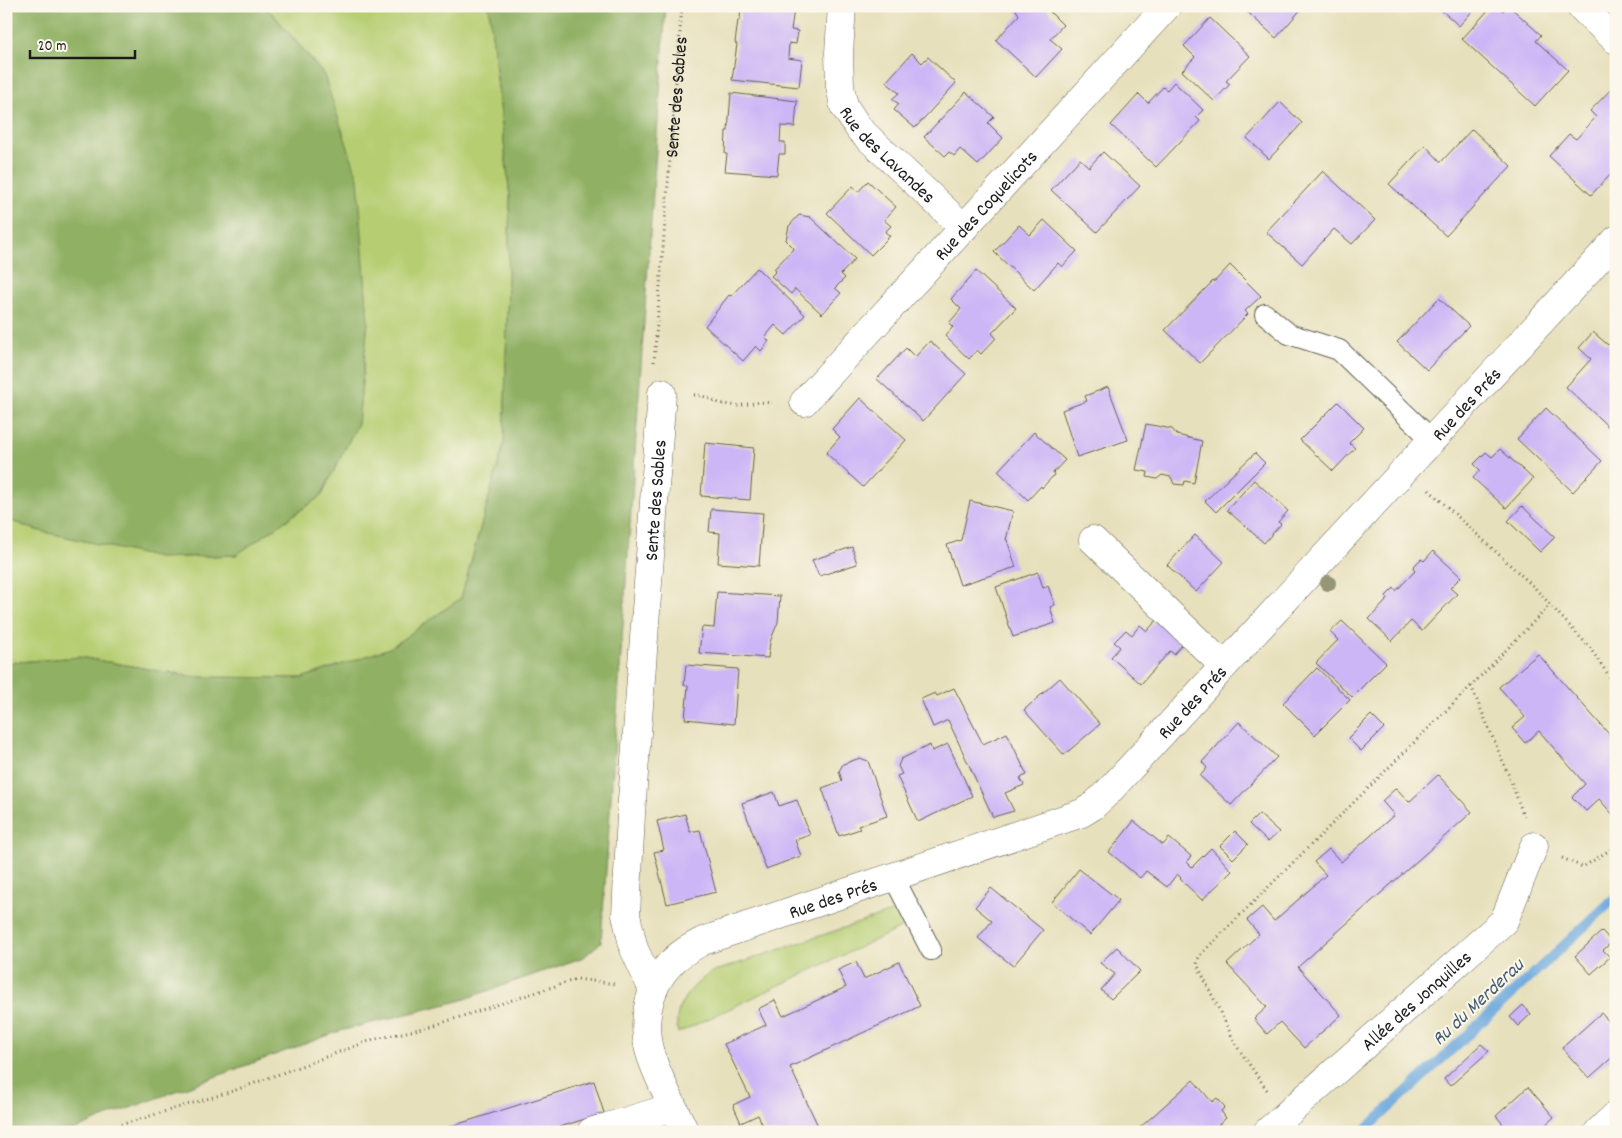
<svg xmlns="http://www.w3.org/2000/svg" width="1622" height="1138" viewBox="0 0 1622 1138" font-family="Dekko,sans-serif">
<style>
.green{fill:#b6cd71;stroke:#697446}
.forest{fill:#90b063;stroke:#566640}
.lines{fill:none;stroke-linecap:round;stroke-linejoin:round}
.stream{stroke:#6ca8dd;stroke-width:10}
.building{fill:#cdb6f6}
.service-casing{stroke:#636154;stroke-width:22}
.minor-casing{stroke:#636154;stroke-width:29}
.path{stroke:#636154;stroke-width:3;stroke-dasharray:1 4;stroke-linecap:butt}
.service{stroke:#fff;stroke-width:20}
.minor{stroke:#fff;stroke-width:28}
.tree{fill:#959674}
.labels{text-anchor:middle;stroke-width:4;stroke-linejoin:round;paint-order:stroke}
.street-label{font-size:19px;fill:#1c1c1c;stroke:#fbf7ec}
.water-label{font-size:20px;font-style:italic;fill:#405b73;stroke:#fbf7ec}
</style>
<rect width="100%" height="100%" fill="#fbf7ec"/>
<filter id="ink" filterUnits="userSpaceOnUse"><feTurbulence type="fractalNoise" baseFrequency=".02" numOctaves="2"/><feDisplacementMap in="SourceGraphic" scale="10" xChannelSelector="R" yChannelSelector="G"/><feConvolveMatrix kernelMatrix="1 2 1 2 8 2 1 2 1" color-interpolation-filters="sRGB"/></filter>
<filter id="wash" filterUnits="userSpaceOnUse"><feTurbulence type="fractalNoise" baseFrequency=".0096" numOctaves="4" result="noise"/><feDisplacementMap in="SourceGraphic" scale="20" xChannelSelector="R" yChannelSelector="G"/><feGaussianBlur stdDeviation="1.12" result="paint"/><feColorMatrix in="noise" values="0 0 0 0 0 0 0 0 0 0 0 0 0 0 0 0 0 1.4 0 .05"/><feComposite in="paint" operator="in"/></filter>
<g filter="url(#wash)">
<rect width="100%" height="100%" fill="#e7e0bc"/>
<path class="green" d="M261 6H489L510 197 504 443 461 598 390 648 302 678 195 677 79 657 6 663V519L36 530 159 558 236 555 321 496 358 423 368 321 324 75 273 14Z
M894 911 902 912 909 924 678 1033C672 1006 690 988 710 973Z"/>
<path class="forest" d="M6 6H261L273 14 324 75 358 178 368 321 358 423 321 496 236 555 159 558 36 530 6 519Z
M489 6H666L601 942 584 957 459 1001 340 1031 100 1119 70 1132H6V663L79 657 195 677 302 678 390 648 461 598 504 443 510 197Z"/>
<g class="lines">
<path class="stream" d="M1363 1132 1616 897"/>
</g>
<g id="blocks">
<path class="building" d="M741 6H770L794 9 791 30 798 31 796 44 789 43 788 58 802 60 799 87 732 80 737 44 735 43 738 20H740Z
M1020 6H1044L1063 25 1050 39 1062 49 1036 77 996 40 1019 15 1016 10Z
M1241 6H1304L1276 38Z
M1437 6H1477L1459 26Z
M1492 6H1498L1503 11 1509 6 1541 35 1536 41 1568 70 1535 106 1462 39Z
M1210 18 1250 56 1226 81 1230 84 1214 101 1182 71 1195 57 1184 46Z
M912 53 922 63 928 57 956 83 915 128 894 110 899 104 892 99 899 93 886 82Z
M1174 82 1203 110 1196 117 1200 121 1156 167 1111 125 1139 94 1148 103 1163 87 1167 90Z
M1616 84V169L1591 195 1549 156 1569 134 1576 139 1596 117 1590 111Z
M966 92 994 117 988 123 1003 138 978 165 960 149 954 156 949 152 945 156 924 137Z
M731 93 797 101 795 127 781 126 780 142H785V154H779L777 175 725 171 727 154H725L726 131H728Z
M1280 102 1302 123 1269 159 1247 138Z
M1472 129 1511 166 1446 236 1389 184 1425 145 1441 162Z
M1103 152 1140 186 1097 232 1051 190 1080 159 1089 167Z
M1323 171 1375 220 1352 244 1334 229 1302 264 1266 232Z
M868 181 896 207 884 220 891 226 885 232 890 236 871 255 827 213 853 186 858 192Z
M799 215 810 217 855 259 841 274 845 278 835 288 841 293 822 314 795 289 791 294 771 276 776 271 774 269 794 248 786 240 789 226Z
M1044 220 1077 251 1062 267 1058 263 1034 290 994 252 1019 225 1030 235Z
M1230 265 1261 296 1245 311 1248 314 1200 363 1165 330 1213 281H1215Z
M757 268 805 315 786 335 775 325 765 337 769 341 761 351 756 346 743 361 705 326 729 295 731 296Z
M976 271 1016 308 992 333 996 338 981 354 977 350 969 359 945 336 953 327 949 323 961 309 951 299Z
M1439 298 1469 326 1427 370 1397 342Z
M1593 332 1608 345 1616 337V434L1566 387 1591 359 1579 348Z
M930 341 966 374 923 421 877 379 906 348 915 357Z
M1108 387 1128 440 1077 457 1062 410 1087 401 1085 396Z
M860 398 906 440 863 487 826 453 840 437 832 429Z
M1338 402 1364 428 1349 443 1355 448 1333 471 1300 440Z
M1546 408 1602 461 1573 492 1517 439Z
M1146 424 1172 429 1177 435 1202 441 1194 483 1185 481 1184 485 1174 484 1171 477 1162 475 1157 479 1147 477 1148 472 1136 470Z
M1034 432 1065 460 1053 473 1054 475 1042 488 1041 486 1028 500 998 471Z
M705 443 754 448 750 500 701 496Z
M1500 449 1533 479 1506 508 1473 478 1480 470 1474 464 1486 452 1492 457Z
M1255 453 1265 463 1216 512 1205 501Z
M1254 480 1288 511 1278 522 1281 524 1264 543 1227 510Z
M970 501 1013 511 1006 540H1007L1016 567 960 585 947 545 961 540Z
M1522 506 1555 537 1540 552 1508 521Z
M711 509 763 513 759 566 718 563 720 533 709 532Z
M1195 535 1224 562 1196 592 1167 565Z
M852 547 857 564 819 576 812 560Z
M1433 551 1461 577 1450 588 1457 594 1422 631 1411 621 1392 641 1369 619 1388 599 1386 596 1394 588 1396 591 1415 571 1413 567 1421 559 1424 561Z
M1038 572 1043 588 1048 586 1055 605 1050 607 1055 623 1013 637 996 587Z
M717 592 780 596 778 622 770 642 768 658 699 653 702 627 714 628Z
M1157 620 1182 645 1174 654 1170 651 1141 684 1111 657 1120 647 1114 642 1126 630 1132 635 1140 625 1147 631Z
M1342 621 1386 663 1352 697 1316 663 1338 640 1330 632Z
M1538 654 1616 742V818L1599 799 1586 811 1572 797 1585 784 1539 731 1525 743 1512 728 1525 717 1499 687Z
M686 665 738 669 734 724 685 719 688 686 684 685Z
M1317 668 1350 700 1315 735 1283 703Z
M1060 678 1100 724 1064 755 1024 710Z
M954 688 983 744 1007 733 1027 775 1020 778 1024 785 1005 793 1014 811 993 817 948 720 933 727 921 699 935 693 937 696Z
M1371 715 1384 728 1361 751 1348 738Z
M1239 722 1277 757 1231 805 1200 776 1207 768 1202 762Z
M948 744 972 796 918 822 897 776 902 774 898 766 901 759 930 745 932 751Z
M860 758 868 761 887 816 858 826 860 829 839 836 822 788 842 781 839 771 843 764Z
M1438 775 1472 812 1298 967 1341 1015 1304 1048 1280 1022 1267 1034 1254 1019 1267 1007 1227 964 1259 934 1247 920 1262 907 1274 921 1326 875 1314 862 1329 849 1341 862 1394 815 1382 801 1396 788 1409 802Z
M774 792 779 806 797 800 810 835 795 840 801 856 766 869 742 803Z
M685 814 690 832 700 830 716 892 667 904 654 852 664 850 657 821Z
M1259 814 1279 832 1268 842 1249 824Z
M1134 821 1163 845 1169 838 1191 856 1187 862 1192 867 1211 848 1232 871 1202 900 1180 879 1181 878 1177 874 1167 887 1146 871 1140 878 1109 852Z
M1235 831 1248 844 1233 859 1220 846Z
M1079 869 1119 900 1090 935 1052 902Z
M991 888 1043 930 1013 966 978 938 992 921 975 907Z
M1602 931 1612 942 1603 950 1610 957 1591 974 1575 956Z
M1117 947 1140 971 1111 999 1101 990 1115 974 1100 963Z
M856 962 864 979 899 962 920 1006 790 1067 821 1132H766L758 1115 741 1123 733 1105 750 1097 724 1044 766 1025 758 1009 775 1000 783 1016 846 987 838 970Z
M1523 1005 1531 1014 1518 1026 1510 1017Z
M1601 1013 1616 1029V1054L1589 1078 1562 1048Z
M1481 1044 1489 1051 1450 1086 1444 1079Z
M1193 1080 1212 1102 1217 1098 1225 1107 1221 1111 1226 1118 1211 1132H1135Z
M594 1081 604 1113 544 1132H433Z
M1528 1087 1554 1117 1538 1132H1510L1496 1116Z"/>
</g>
</g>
<g filter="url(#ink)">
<use href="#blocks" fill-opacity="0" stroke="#636154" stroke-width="1"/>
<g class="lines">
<g class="service-casing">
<path id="service" d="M1265 314 1289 334 1339 350 1432 440
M893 876 931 950"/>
</g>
<g class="minor-casing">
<g id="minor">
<path id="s2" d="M842 6 839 53 840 86 844 106 860 130 964 228"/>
<path d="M1580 6 1616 40"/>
<path id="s3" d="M804 402 1167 6"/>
<path d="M1093 540 1224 666"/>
<path id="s4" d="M653 990 634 949 626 915 631 814 662 393"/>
<path d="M591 1132 673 1107"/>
<path id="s5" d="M685 1132C674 1108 661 1084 652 1059 640 1027 647 987 671 963 680 953 692 947 703 941L1082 813 1093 806 1109 791 1616 240"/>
<path id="s6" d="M1267 1132 1504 921 1534 846"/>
<path d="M1598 1132 1616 1115"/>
</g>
</g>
<g class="path">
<path id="s1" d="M654 362 682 6"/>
<path d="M694 395 703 396 719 403 737 406 760 402 772 403"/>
<path d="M1429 490 1534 587 1590 648 1616 686"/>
<path d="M1471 686 1509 776 1524 817"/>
<path d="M1562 858 1583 867 1616 846"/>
<path d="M1267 1090 1236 1045 1197 964 1199 956 1471 686 1550 605"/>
<path d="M97 1132 233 1091 372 1040 432 1026 577 979 616 984"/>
</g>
<use href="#service" class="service"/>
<use href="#minor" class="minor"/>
</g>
<circle class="tree" cx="1328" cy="583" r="8"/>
</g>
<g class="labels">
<g class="street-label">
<text dy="7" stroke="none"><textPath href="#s1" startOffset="266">Sente des Sables</textPath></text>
<text dy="7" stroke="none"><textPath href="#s2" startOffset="166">Rue des Lavandes</textPath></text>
<text dy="7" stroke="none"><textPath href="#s3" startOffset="268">Rue des Coquelicots</textPath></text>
<text dy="7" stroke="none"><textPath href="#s5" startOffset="1184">Rue des Prés</textPath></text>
<text dy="7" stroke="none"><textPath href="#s4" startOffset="496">Sente des Sables</textPath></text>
<text dy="7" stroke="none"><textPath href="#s5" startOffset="779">Rue des Prés</textPath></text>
<text dy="7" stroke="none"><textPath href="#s5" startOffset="359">Rue des Prés</textPath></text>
<text dy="7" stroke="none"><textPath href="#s6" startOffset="199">Allée des Jonquilles</textPath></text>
</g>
<g class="water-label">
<text transform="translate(1477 1001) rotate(-43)" y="7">Ru du Merderau</text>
</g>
</g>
<rect width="1622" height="1138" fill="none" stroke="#fbf7ec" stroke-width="25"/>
<path d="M30 50v8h105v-8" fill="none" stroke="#1c1c1c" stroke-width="2.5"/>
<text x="38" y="50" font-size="15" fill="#1c1c1c" stroke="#fbf7ec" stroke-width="4" paint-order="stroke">20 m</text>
</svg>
